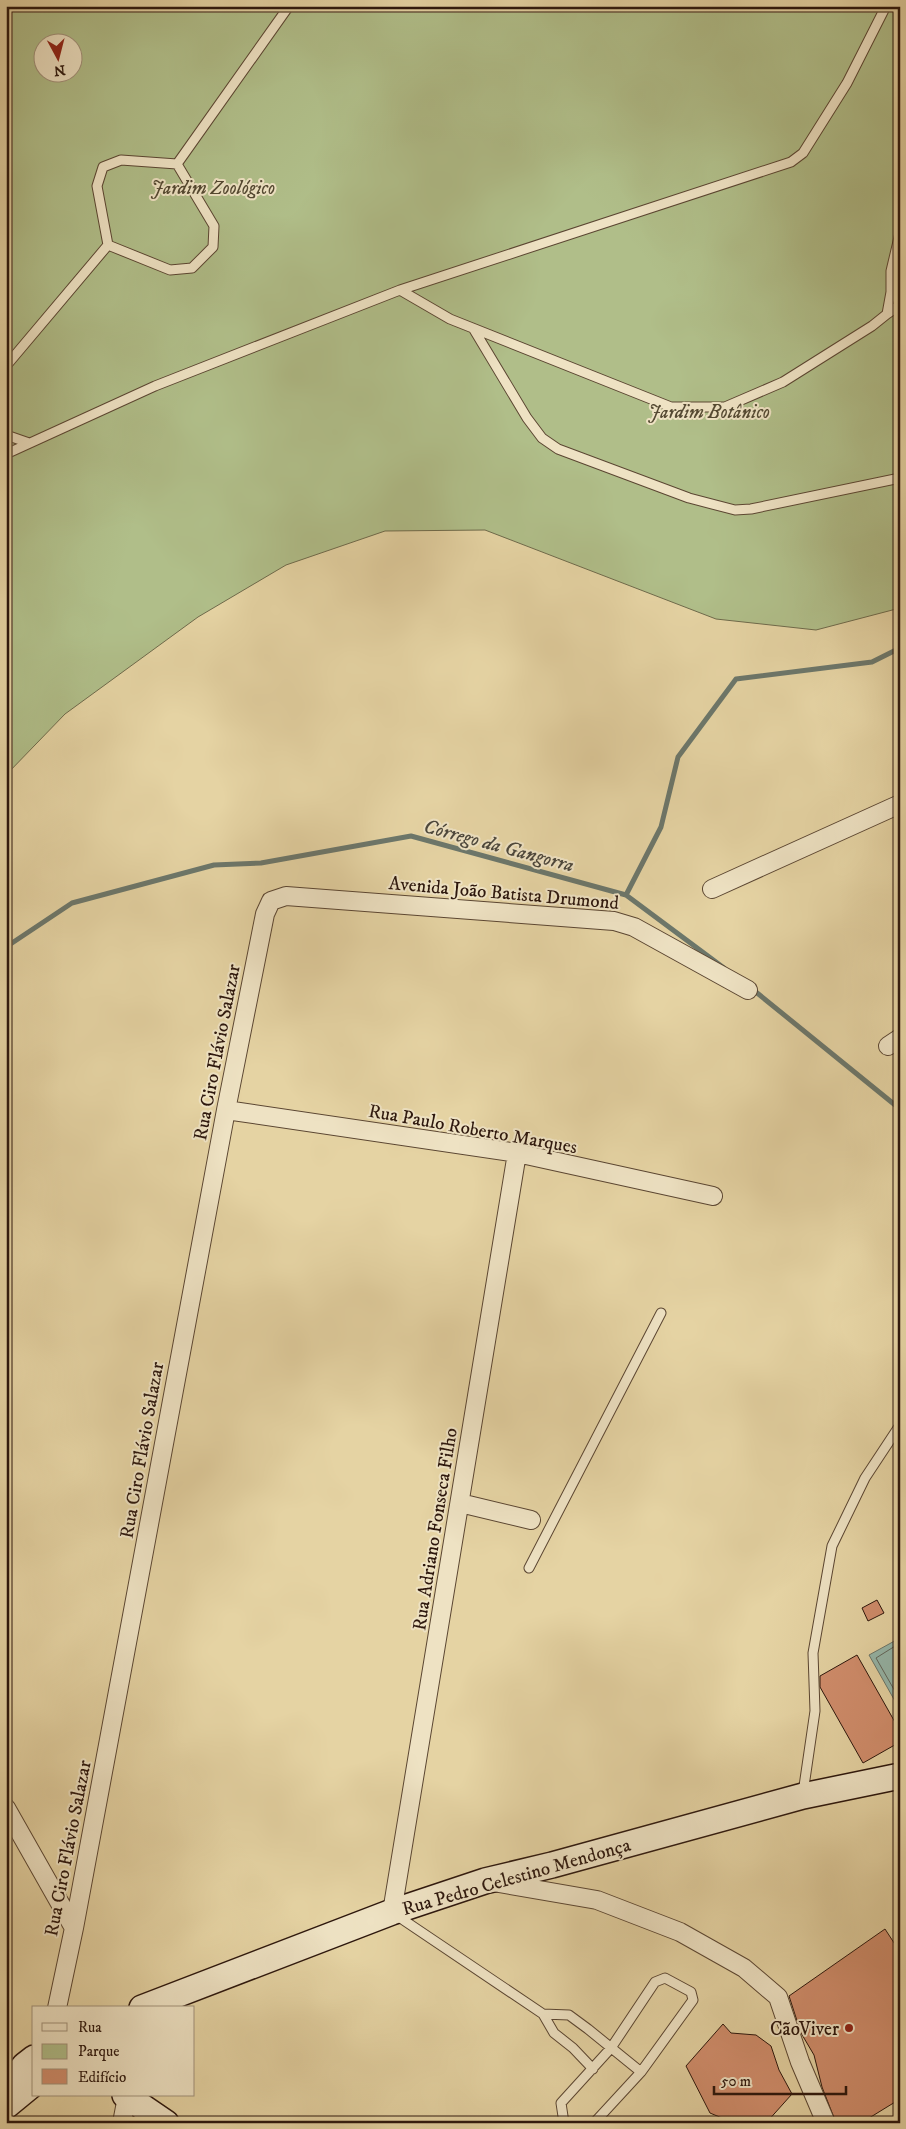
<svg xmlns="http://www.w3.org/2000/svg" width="906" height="2129" viewBox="0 0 906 2129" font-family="'IM FELL DW Pica',serif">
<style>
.green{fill:#b0be89;stroke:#6e6a4b;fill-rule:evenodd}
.water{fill:#96b7aa;stroke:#6c776b}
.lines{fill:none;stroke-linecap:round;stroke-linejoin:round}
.shore{stroke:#62675c;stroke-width:1}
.stream{stroke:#6c776b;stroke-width:5}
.building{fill:#d18e6d;stroke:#2d170d}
.lane-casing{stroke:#5b4632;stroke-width:11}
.street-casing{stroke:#5b4632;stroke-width:20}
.secondary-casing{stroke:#2d170d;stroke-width:28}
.lane{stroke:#eee2c3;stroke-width:9}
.street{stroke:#eee2c3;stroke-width:18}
.secondary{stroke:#eee2c3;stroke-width:25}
.poi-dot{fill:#8f2418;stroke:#eee2c3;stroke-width:2}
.labels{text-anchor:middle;stroke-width:4;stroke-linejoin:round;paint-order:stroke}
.park-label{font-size:19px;font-style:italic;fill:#544932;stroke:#eee2c3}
.street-label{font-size:19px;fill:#2d170d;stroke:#eee2c3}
.poi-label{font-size:19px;fill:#2d170d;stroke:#eee2c3;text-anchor:end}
.water-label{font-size:20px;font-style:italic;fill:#4c473c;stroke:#eee2c3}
</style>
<rect width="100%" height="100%" fill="#e5d3a3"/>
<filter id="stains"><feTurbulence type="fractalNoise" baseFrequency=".004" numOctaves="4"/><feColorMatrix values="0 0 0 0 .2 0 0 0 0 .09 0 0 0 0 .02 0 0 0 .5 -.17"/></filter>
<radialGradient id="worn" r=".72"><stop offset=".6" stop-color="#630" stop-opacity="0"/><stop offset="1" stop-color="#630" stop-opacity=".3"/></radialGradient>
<path class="green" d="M6 6H900V608L816 630 716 619 485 530 385 531 286 565 198 617 65 714 6 775ZM42 42H72V72H42Z"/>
<path class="water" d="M900 1638V1710L869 1655Z"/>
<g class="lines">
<path class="shore" d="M900 1643 876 1658 900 1700"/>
<path class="stream" d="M626 895 661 827 678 757 736 679 872 662 900 648
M6 947 72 903 214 865 261 863 411 836 626 895 724 968
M751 988 900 1109"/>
</g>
<path class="building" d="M877 1600 884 1613 868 1621 862 1608Z
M857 1655 900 1731V1742L863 1763 820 1687V1676Z
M885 1929 900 1952V2099L861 2123H836L822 2087 814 2055 801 2033 789 1996Z
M723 2024 731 2033 756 2035 771 2046 779 2070 792 2094 766 2123H734L710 2113 686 2066Z"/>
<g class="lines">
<g class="lane-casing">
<path id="lane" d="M121 160 177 164 214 226 213 247 192 268 170 270 108 245 97 186 103 167Z
M177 164 289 6
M400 290 450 319 671 407H725L783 382 872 326 887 314 891 292V271L900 233
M887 314 900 305
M473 328 527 418 542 438 558 449 689 498 735 510 751 509 900 478
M6 366 108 245
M6 435 29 443
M6 454 155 386 400 290 791 162 803 153 847 83 886 6
M529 1568 661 1313
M803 1793 815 1711 813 1653 832 1546 865 1478 900 1425
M396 1915 543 2014 554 2033 573 2048 593 2069
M543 2014 569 2015 588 2029 641 2072
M564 2123 561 2103 611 2048 655 1982 665 1978 691 1992 693 2000 641 2072 594 2123"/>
</g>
<g class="street-casing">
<path id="street" d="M712 889 900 804
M888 1046 900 1038
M226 1110 517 1153 713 1196
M460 1503 531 1520
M6 1808 74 1928
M493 1882 597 1900 680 1932 744 1968 778 1997 800 2062 826 2123
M392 1912 517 1153
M57 2008 74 1928 226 1110 265 914 271 901 286 896 614 921 634 927 748 990
M122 2123 127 2097"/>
</g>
<g class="secondary-casing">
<path id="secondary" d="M142 2008 392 1912 485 1881 552 1865 803 1796 900 1776
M6 2088 25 2065 34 2058
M125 2095 166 2123
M6 2106 34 2083"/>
</g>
<use href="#lane" class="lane"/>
<use href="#street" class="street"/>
<use href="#secondary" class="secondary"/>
</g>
<circle class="poi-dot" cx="849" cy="2028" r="5"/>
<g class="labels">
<g class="park-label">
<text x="213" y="194">Jardim Zoológico</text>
<text x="709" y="418">Jardim Botânico</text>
</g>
<g class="street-label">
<text transform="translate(504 892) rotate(5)" y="7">Avenida João Batista Drumond</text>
<text transform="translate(216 1052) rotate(-79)" y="7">Rua Ciro Flávio Salazar</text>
<text transform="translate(473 1128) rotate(10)" y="7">Rua Paulo Roberto Marques</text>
<text transform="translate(141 1450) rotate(-80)" y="7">Rua Ciro Flávio Salazar</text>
<text transform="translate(434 1529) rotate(-81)" y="7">Rua Adriano Fonseca Filho</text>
<text transform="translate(67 1848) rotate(-79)" y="7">Rua Ciro Flávio Salazar</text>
<text transform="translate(516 1876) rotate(-16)" y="7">Rua Pedro Celestino Mendonça</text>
</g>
<g class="poi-label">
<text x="839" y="2035">CãoViver</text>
</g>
<g class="water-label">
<text transform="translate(499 845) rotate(15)" y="7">Córrego da Gangorra</text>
</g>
</g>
<rect width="906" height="2129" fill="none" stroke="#e5d3a3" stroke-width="25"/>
<rect x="8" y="8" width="891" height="2114" fill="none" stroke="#2d170d" stroke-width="2.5"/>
<rect x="12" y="12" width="881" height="2104" fill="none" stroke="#2d170d"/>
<rect x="32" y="2006" width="162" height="90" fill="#eee2c3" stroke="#a1917a"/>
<rect x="42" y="2023" width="25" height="8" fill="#eee2c3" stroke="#a1917a"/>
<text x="78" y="2032" font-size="15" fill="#2d170d">Rua</text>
<rect x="42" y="2044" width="25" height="15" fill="#b0be89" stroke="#a1917a"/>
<text x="78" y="2056" font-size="15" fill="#2d170d">Parque</text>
<rect x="42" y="2069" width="25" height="15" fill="#d18e6d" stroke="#a1917a"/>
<text x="78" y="2082" font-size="15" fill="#2d170d">Edifício</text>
<g transform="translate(58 58) rotate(173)"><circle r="24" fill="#eee2c3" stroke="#a1917a"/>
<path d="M0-4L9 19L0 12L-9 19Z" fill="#8f2418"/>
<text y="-8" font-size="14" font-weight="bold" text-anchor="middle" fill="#2d170d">N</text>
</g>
<path d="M714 2086v8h132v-8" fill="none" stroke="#2d170d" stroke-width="2.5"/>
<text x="721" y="2086" font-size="15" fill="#2d170d" stroke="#eee2c3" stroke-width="4" paint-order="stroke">50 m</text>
<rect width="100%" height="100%" filter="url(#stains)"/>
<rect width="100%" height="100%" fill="url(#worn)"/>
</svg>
